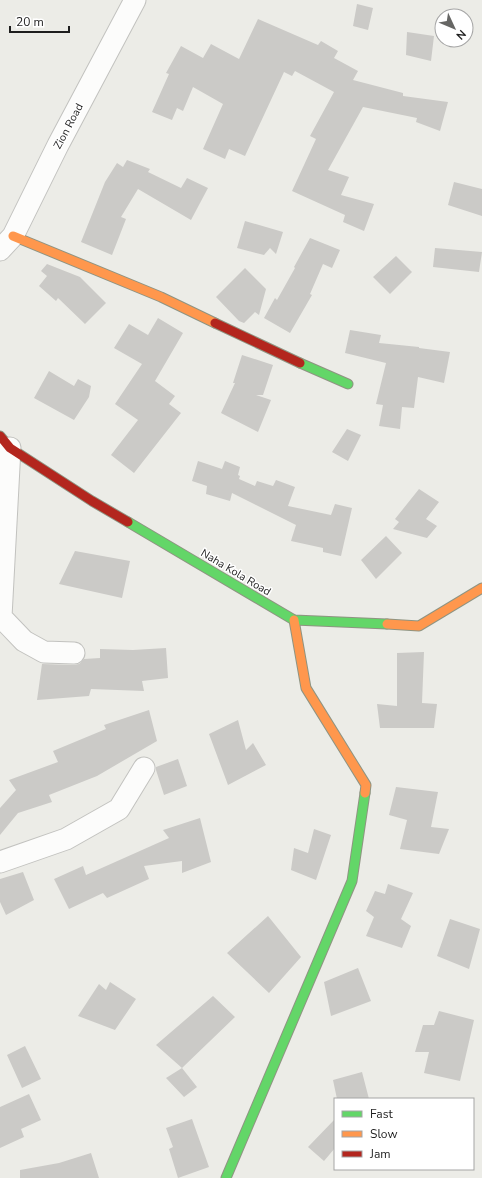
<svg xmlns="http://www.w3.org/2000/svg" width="482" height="1178" viewBox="0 0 482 1178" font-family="'Nunito Sans',sans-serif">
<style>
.building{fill:#cbcac7}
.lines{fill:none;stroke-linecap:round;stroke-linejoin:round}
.street-casing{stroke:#c2c2bf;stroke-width:23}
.fast-casing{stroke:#8f9482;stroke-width:11}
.slow-casing{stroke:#8f9482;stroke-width:11}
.jam-casing{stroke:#8f9482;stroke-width:11}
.street{stroke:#fcfcfb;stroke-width:21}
.fast{stroke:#63d668;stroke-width:9}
.slow{stroke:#ff974d;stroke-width:9}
.jam{stroke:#b3261e;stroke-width:9}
.labels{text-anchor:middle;stroke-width:3;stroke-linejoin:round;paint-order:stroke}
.street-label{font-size:11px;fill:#1e1e1e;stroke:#fff}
</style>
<rect width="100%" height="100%" fill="#ecece7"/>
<path class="building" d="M357 4 373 8 368 30 353 26Z
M258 19 318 45 321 41 338 51 334 58 358 71 353 80 403 93V96L448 102 440 131 416 122 417 118 363 107 328 170 349 177 341 195 374 204 364 231 343 222 345 215 292 191 316 139 310 136 334 92 295 71 292 76 284 72 245 156 229 149 225 159 203 149 223 104 193 87 183 111 177 108 172 120 152 112 169 74 166 73 181 46 203 58 211 44 239 59Z
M407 32 434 36 431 61 406 55Z
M127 160 150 169 148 172 181 188 187 178 208 188 191 220 138 189 121 217 126 219 112 255 81 242 105 182 117 163 123 167Z
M454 182 482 189V216L448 205Z
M245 221 283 232 276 254 270 248 264 255 237 248Z
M310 238 340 250 332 268 323 264 310 294 312 295 290 333 264 318 275 298 277 300 295 268 294 267Z
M435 248 482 252 479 272 433 267Z
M396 256 412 272 390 294 373 277Z
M47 264 80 277 106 303 85 324 58 298 56 301 39 286 47 276 41 271Z
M245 268 266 289 259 315 255 312 244 323 239 321 216 297Z
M158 318 183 333 155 381 175 396 169 404 181 413 134 473 111 455 138 420 115 404 142 364 114 348 129 324 148 335Z
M350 330 381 335 379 343 419 347V348L450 352 444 383 418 377 414 408 402 407 400 429 379 426 383 405 376 404 386 363 345 353Z
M242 355 273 365 263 395H256L271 400 258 432 221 413 235 383H233Z
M49 371 74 386 78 379 91 386 89 397 74 420 34 398Z
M347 429 361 435 348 461 332 452Z
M198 461 222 469 225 461 240 467 238 475 240 476 239 479 255 486 257 481 273 486 276 480 295 487 288 506 331 515 335 504 352 508 341 556 323 552V548L291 541 296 525 232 493 230 501 206 494 207 486 192 481Z
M419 489 439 502 426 519 437 526 427 538 393 529 399 522 395 519Z
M386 536 402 553 376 579 361 560Z
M75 551 130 561 122 598 59 584Z
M166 648 168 678 142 681 144 691 91 689 89 696 37 700 42 664 74 665 79 664 84 659 100 658V649L133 650Z
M424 652 422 703 437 704 434 728H380L377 704 397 706V653Z
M149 710 157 741 97 776 49 795 52 802 18 813 0 835V808L16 790 9 780 58 762 53 751 106 729 104 725Z
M238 720 246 750 253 743 266 765 228 785 209 734Z
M178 759 187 786 164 795 156 770V767Z
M396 787 438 792 431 827 449 829 439 854 400 849 407 820 389 815Z
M200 818 211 862 182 873V861L144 866 149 879 107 898 103 893 69 909 54 879 83 866 86 875 169 838 163 830Z
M314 829 331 835 316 880 291 870 294 848 308 853Z
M23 872 34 900 6 915 0 902V879Z
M388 884 413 893 401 919 411 926 402 948 366 936 374 917 366 911 375 891 385 894Z
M268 916 301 957 269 993 227 953Z
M450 919 480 929 469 969 437 956Z
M358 968 371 1001 331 1016 324 982Z
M110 982 136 999 115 1030 78 1016 99 984 106 990Z
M213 996 235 1017 182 1068 156 1045Z
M439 1011 474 1020 460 1081 424 1073 429 1052H415L423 1025H434Z
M25 1046 41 1079 22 1088 7 1055Z
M182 1068 197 1087 184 1097 166 1078Z
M362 1072 369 1099H337L333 1080Z
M29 1094 41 1120 21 1129 24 1137 0 1148V1107Z
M192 1119 209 1167 178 1178 169 1149 173 1147 166 1128Z
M335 1119V1148L324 1161 308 1147Z
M91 1153 99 1178H20V1170L59 1163Z"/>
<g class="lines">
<g class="street-casing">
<path id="street" d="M0 250 13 236 58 145 135 0
M0 449 10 448 1 617 24 641 44 652 74 653
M0 862 66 839 119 809 144 768"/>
</g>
<g class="fast-casing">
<path id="fast" d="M300 363 348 384
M128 522 294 620 387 624
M226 1178 352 881 365 793"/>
</g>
<g class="slow-casing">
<path id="slow" d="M13 236 161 297 215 323
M294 620 306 688 366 785 365 793
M387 624 419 626 482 588"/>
</g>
<g class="jam-casing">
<path id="jam" d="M215 323 300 363
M0 436 10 448 92 501 128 522"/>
</g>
<use href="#street" class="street"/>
<use href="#fast" class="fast"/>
<use href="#slow" class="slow"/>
<use href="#jam" class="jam"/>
</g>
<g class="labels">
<g class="street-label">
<text transform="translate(68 126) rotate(-62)" y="4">Zion Road</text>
<text transform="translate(236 572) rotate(31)" y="4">Naha Kola Road</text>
</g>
</g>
<rect x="334" y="1098" width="140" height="72" fill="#ffffff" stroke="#a5a5a5"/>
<rect x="342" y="1111" width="20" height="6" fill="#63d668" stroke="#a5a5a5"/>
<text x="370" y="1118" font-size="12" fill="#1e1e1e">Fast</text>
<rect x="342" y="1131" width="20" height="6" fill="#ff974d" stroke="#a5a5a5"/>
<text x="370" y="1138" font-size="12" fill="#1e1e1e">Slow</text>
<rect x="342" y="1151" width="20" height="6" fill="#b3261e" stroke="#a5a5a5"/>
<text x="370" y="1158" font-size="12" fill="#1e1e1e">Jam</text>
<g transform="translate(454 28) rotate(134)"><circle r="19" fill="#ffffff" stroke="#a5a5a5"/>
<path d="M0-3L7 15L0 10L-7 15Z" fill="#666664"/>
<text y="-6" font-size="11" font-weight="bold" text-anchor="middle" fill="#1e1e1e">N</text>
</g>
<path d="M10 26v6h59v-6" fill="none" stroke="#1e1e1e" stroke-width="2"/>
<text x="16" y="26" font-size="12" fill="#1e1e1e" stroke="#ffffff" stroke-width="3" paint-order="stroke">20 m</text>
</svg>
